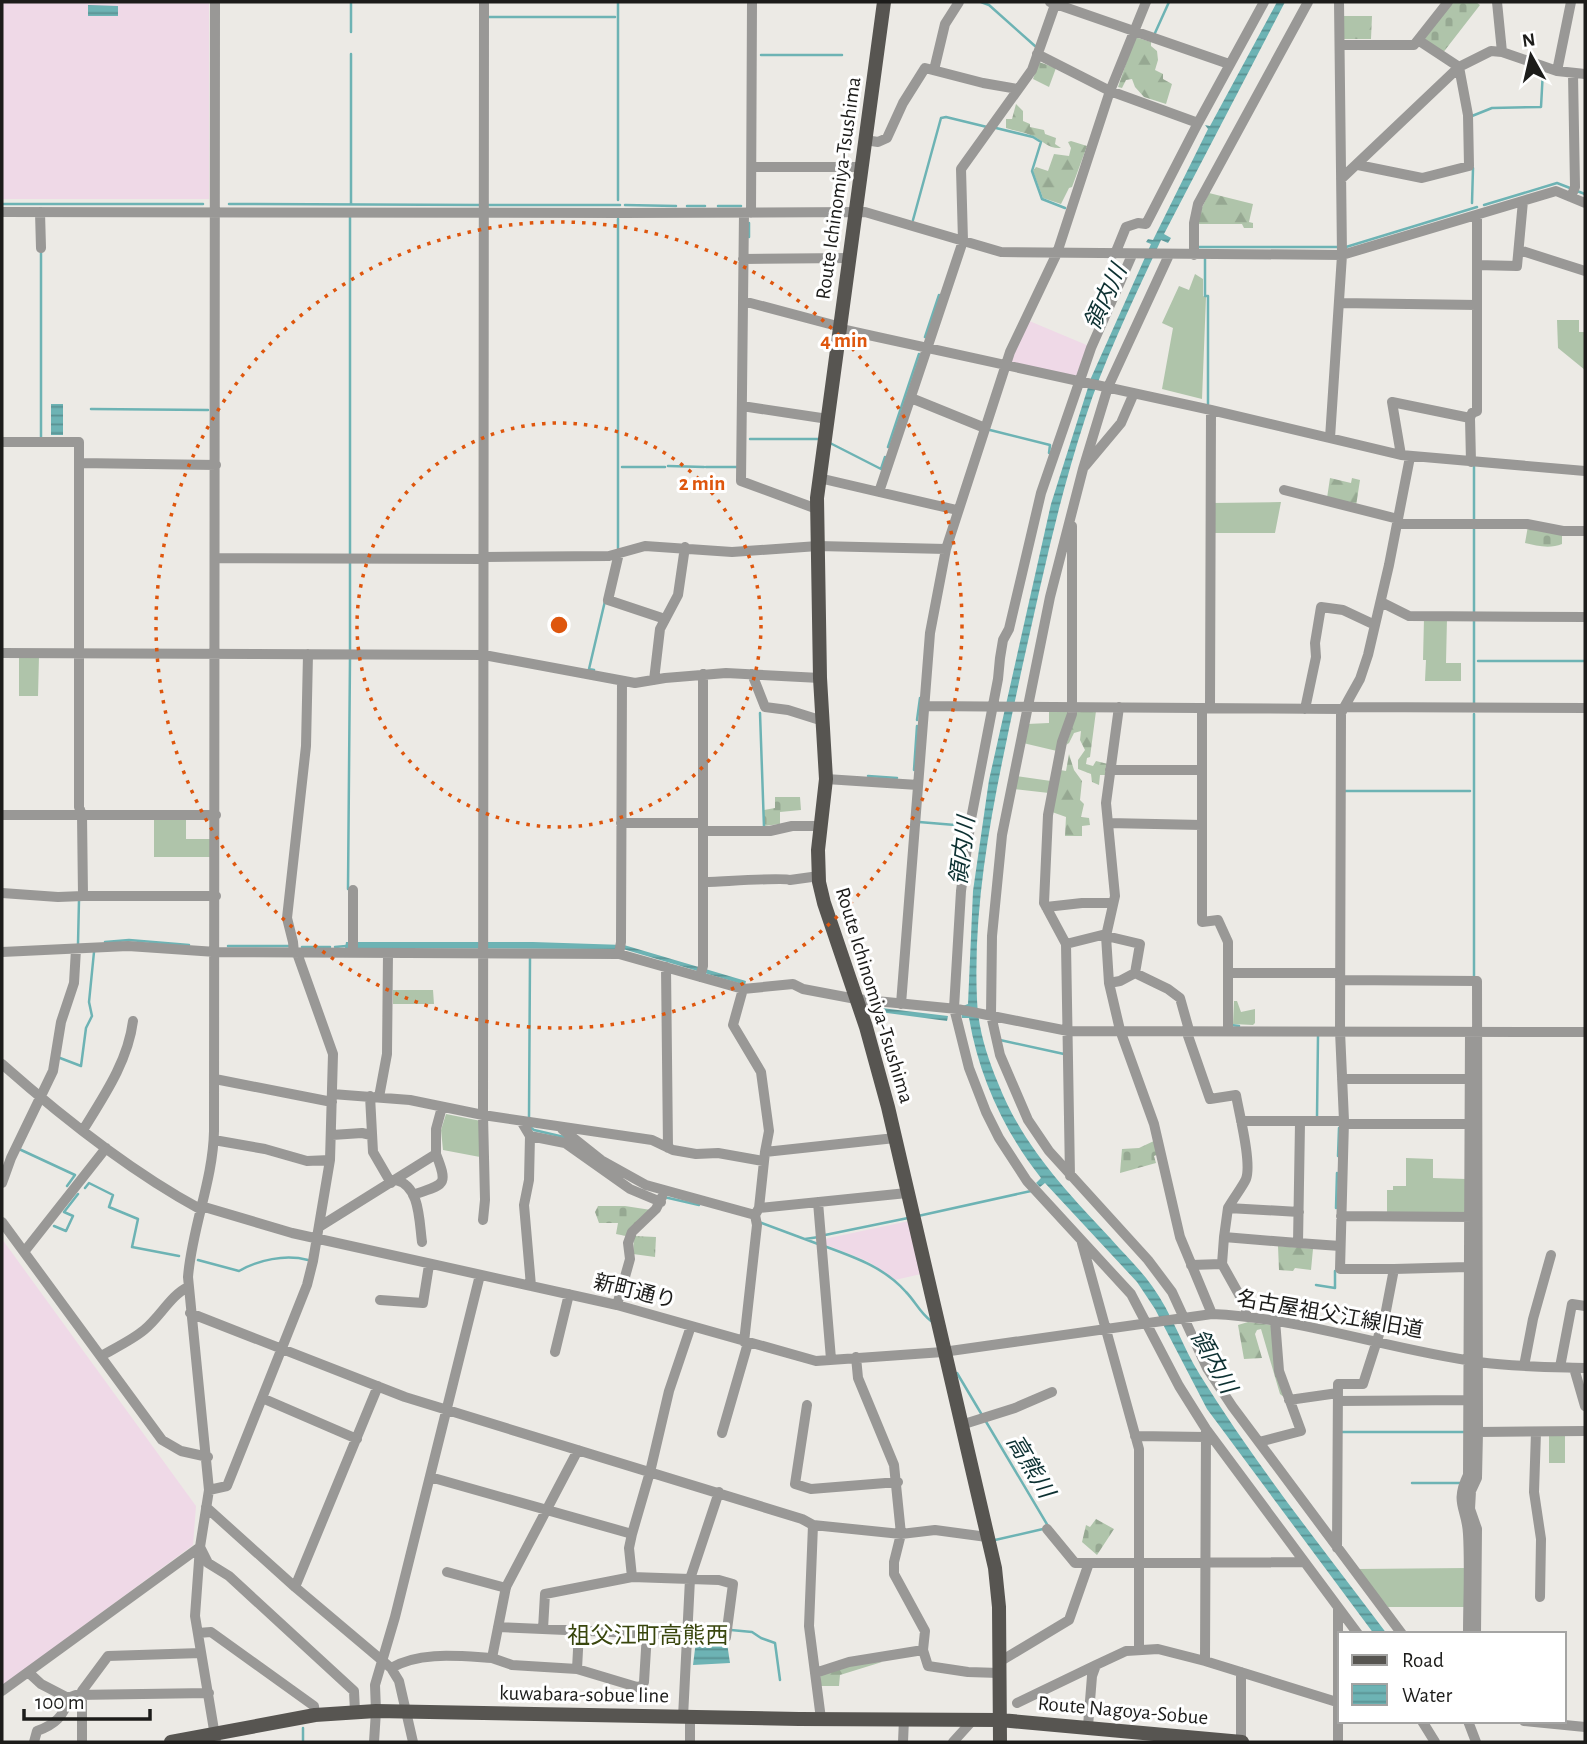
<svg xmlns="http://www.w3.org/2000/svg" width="1587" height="1744" viewBox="0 0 1587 1744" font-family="'Alegreya Sans','Noto Sans JP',sans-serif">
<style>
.industrial{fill:#efd9e7}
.grass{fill:#afc4aa}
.forest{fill:url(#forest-firs)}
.cemetery{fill:url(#cemetery-stones)}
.park{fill:url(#park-tufts)}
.water{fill:url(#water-rules)}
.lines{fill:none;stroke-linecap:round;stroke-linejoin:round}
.stream{stroke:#6db3b4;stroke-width:2.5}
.minor{stroke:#999896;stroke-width:10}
.major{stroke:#575551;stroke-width:14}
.ring{fill:none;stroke:#de560d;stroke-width:3.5;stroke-dasharray:3.5 7}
.labels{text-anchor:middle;stroke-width:6;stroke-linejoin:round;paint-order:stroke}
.street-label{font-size:21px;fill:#1c1c1a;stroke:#fff}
.water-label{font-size:23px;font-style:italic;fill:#0c3031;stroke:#fff}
.neighbourhood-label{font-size:23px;fill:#39460d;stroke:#fff}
.centre{fill:#de560d;stroke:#fff;stroke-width:3.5}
.ring-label{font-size:21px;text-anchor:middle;font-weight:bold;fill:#de560d;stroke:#fff;stroke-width:6;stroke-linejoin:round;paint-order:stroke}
</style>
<defs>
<pattern id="forest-firs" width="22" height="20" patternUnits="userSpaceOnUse" patternTransform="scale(1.75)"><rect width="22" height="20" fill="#afc4aa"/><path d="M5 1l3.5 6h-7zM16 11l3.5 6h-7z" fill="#96a892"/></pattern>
<pattern id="cemetery-stones" width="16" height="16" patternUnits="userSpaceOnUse" patternTransform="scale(1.75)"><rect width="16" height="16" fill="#afc4aa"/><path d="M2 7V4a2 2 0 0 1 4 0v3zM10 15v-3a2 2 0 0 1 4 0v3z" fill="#96a892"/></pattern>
<pattern id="park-tufts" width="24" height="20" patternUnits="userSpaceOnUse" patternTransform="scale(1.75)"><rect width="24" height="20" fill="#afc4aa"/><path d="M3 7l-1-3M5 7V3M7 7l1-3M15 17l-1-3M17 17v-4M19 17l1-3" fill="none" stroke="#96a892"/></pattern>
<pattern id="water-rules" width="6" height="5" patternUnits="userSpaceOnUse" patternTransform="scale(1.75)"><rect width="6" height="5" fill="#6db3b4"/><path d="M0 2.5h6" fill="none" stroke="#599192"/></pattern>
</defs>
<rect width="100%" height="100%" fill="#eceae5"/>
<path class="industrial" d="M2 2H209V199H2Z
M1027 320 1089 346 1078 376 1011 363Z
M909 1221 921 1274 895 1280 867 1261 824 1244V1239Z
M2 1239 196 1506 193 1545 2 1686Z"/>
<path class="grass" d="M1195 274 1203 279V296L1206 297 1202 399 1162 389 1173 328 1162 323 1179 286 1189 290Z
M1557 320H1579V332H1585V370L1558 348Z
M1281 502 1275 533H1212L1213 503Z
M1424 618H1447L1446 663H1461V681H1425L1426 660H1423Z
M19 656H39L38 696H19Z
M1049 711H1067L1069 714 1057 751 1023 743 1027 724 1049 723Z
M1016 776 1051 781 1049 793 1014 789Z
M154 818H186V839H210V857H154Z
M393 990H433L434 1004H393Z
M1234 1001H1237L1241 1012 1255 1009V1023L1253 1025 1233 1024Z
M446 1114 481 1121 480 1157 443 1150 441 1130Z
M1406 1158 1433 1159V1178L1466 1179V1215H1387V1190H1393V1186H1406Z
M1549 1434H1565V1463H1549Z
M1466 1568V1607H1388L1357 1569Z"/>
<path class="forest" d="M1343 16H1372L1371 39H1343Z
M1135 37 1151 42V46L1157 51 1158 60 1155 70 1163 74V79L1172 84 1166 104 1144 97 1135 87 1132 79 1126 80 1122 88 1118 87Z
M1016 104 1023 111V121L1030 124V127L1044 130 1045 134 1056 138 1055 144 1061 148C1049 149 1044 142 1035 137 1026 132 1015 131 1006 128V119H1012Z
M1071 141 1087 146 1072 187 1069 188 1061 204 1043 198 1033 171 1036 167 1048 171 1054 154 1069 156 1071 148 1068 142Z
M1209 193 1253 204 1249 222 1253 223V228H1244L1242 224H1197L1198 216Z
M1330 478 1351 483 1352 478 1360 480 1356 506 1327 498Z
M1096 711 1090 757 1087 758 1086 764 1093 766 1096 761 1108 764 1106 775H1100L1099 785 1092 782 1091 774 1078 769V760L1085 750 1080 740 1081 731 1074 733 1069 743 1066 745 1077 712Z
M1069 754 1074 770 1082 781 1080 800 1084 804 1081 817 1089 818 1090 825 1082 826V836H1065L1066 817 1052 812 1060 770 1066 771Z
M1278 1246 1313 1249 1311 1270 1295 1268 1293 1271 1279 1270Z
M1248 1322 1271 1325 1285 1398 1280 1394 1261 1329 1257 1330 1255 1334 1262 1358 1244 1359 1238 1325Z
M882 1662 840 1675 839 1686H821L820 1674 850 1663Z"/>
<path class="cemetery" d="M1452 2H1476L1480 5 1442 54 1423 41Z
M1039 62 1056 68 1049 87 1033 79Z
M1528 526 1562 533V544C1550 549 1537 546 1525 543Z
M775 797H800L801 810 780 812V824L764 826V810L775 808Z
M1156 1140 1159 1154 1154 1156 1156 1163 1120 1173 1122 1149 1139 1148Z
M598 1206H625L651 1210 626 1236 616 1234 618 1223H599L595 1212Z
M1096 1519 1114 1529 1097 1555 1082 1542 1086 1525 1090 1527Z"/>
<path class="park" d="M634 1236 656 1237 655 1257 633 1254Z"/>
<path class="water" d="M1277 2H1285L1164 234 1171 238 1168 243 1161 240C1134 299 1105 357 1085 419 1058 501 1041 584 1022 668 999 777 972 888 977 1000 978 1028 987 1057 998 1083 1022 1145 1066 1191 1111 1239 1125 1255 1140 1269 1152 1286 1172 1313 1182 1346 1200 1375 1256 1465 1323 1549 1387 1634H1374L1207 1409 1155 1309 1137 1282 1045 1183 1040 1187 1036 1183 1041 1178C1004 1131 979 1077 969 1018H962L960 1007 968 1004 973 891 989 780 1051 504 1091 378 1151 244 1146 242 1148 239 1153 240 1208 129 1205 125 1210 126Z
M88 5 118 6V16H88Z
M51 404H63V435H51Z
M346 942H533L624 945 746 981 745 985 623 949 345 948Z
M873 1007 948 1016 947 1021 872 1011Z
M696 1641 720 1642V1645L725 1646 727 1643 730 1663 693 1665Z"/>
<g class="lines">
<path class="stream" d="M981 2 989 5 1035 46
M488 17H615
M351 32V2
M1155 33 1169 2
M761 55H842
M1472 116 1492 108 1541 107 1543 70
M996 128 1033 137 1041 142 1032 171 1042 199 1065 208
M1577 191 1585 194
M618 200V2
M1472 203 1473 168
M2 204H203
M229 204 481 205
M351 204V54
M488 205H620
M625 205 676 206
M1484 205 1557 183 1570 188
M687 206H705
M718 206H741
M913 220 941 118 946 117 987 127
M749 237V223
M1199 247H1339
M1346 247 1477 207
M1205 259V296H1208V404
M925 337 939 295
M91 409 208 410
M990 430 1050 445 1049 453
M41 439V253
M750 439H819
M830 443 881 469 885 457
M888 447 919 354
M668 466 704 467
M622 467H665
M706 467H737
M1474 521V466
M618 548V219
M350 554V217
M1474 612V528
M350 652V560
M1478 661H1585
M594 670 589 669 605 601
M1474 703V620
M760 713 764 827
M1474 714V977
M917 720 920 698
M914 770 917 726
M868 776 897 778
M1345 791H1470
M919 822 967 826
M348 889 350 658
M105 942 129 940 189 945
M78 944 79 900
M228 946H288
M302 947H330
M335 947 346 946
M1231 1025 1239 1026
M1000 1040 1064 1054
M60 1058 81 1066 86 1028 92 1016 89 1002 94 952
M1317 1117 1318 1036
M529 1118 530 957
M530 1127 534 1130 564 1137
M19 1149 75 1175 67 1186
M1338 1156 1339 1128
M85 1188 89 1183 113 1195 109 1207 138 1219 132 1247 179 1256
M664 1197 699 1205
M1336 1208 1337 1173
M918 1216 1031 1191
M759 1222 818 1244
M54 1226 66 1231 73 1216 64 1212 78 1194
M825 1235 908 1218
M805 1239 819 1237
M824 1246C854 1257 884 1267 906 1292 915 1301 920 1313 931 1321
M198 1260 239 1271C258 1260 285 1254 308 1260
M1316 1285 1335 1288V1271
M957 1373 982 1415
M985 1420 1048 1526
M1341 1432H1464
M1412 1483H1462
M995 1540 1043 1529
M731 1630 752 1632 761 1638 775 1643 780 1680
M303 1728V1742"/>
<path class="minor" d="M215 2 214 1131C213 1181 192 1227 188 1277L209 1490 200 1547 195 1616 216 1742
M1050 2 1229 64
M1497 2 1502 52
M1340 45H1414L1448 2
M1037 54 1110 91 1198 123
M934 70 945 24 959 2
M1557 71 1571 2
M865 140 878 142 887 138 903 103 925 68 983 83 1018 89
M1358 165 1422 178 1469 166 1468 115 1459 67 1418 40
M752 167H861
M1341 179 1459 67 1491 51 1502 52 1557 71 1585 74
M1571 197 1575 187 1573 74
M2 212 622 213 865 212 1001 252 1342 255 1556 191 1585 203
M40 212 41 248
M744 213 741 481 817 509
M751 213 752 2
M1519 250 1585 271
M1115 254 1126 227 1138 223 1146 224 1198 123 1264 2
M1132 255 1091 348 1041 493 1009 629 1003 640 1000 658 998 679 971 819 961 891 954 1008 969 1068 986 1112 999 1138 1027 1181 1131 1294 1179 1386 1206 1429 1358 1634
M1169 255 1108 387 1083 469 1050 597 1002 835 992 936 991 1015 1000 1055 1028 1120 1049 1151 1148 1260 1172 1292 1207 1368 1232 1406 1402 1634
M1194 255V223L1198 204 1308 2
M743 259 849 258
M1477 265 1517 266 1523 201
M743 301 841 327
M1339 303 1477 305
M841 329 1211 410 1401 455 1585 471
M911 398 985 428
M742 406 828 419
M1330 438 1342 255 1339 2
M2 442H79V807L82 815 83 896H216
M1401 455 1392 402 1470 418
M1471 462 1470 418 1472 413 1477 411V215
M79 463 216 465
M1085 466 1121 423 1134 393
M819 478 879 492 963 241 961 169 1032 70 1056 2
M1284 490 1398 519
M879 492 957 510
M1397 524H1527L1563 531H1585
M619 553 608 600 665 619
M484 557 609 556 645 546 732 552 818 546 946 549
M216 558 484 559
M1381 602 1409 616 1585 617
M2 653 484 655 635 683 665 678 726 673 820 678
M752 674 765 707 788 710 823 721
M654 680 660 629 678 595 685 547
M924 706 1343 709
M1119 707 1106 803 1115 896 1106 936 1109 983 1120 1030 1154 1124 1180 1237 1212 1314
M1344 707 1585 708
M1202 708V922L1218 920 1228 942V1030
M1210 708 1211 410
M1305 709 1316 657 1315 643 1321 607 1343 610 1375 625
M1110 770H1202
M826 779 918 785
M2 815H216
M621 823H703
M1108 823 1202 825
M703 831H770L792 826H821
M703 882C717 882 784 877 790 880L819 876
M2 893 58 897 83 896
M1046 907 1082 903H1113
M1066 944 1102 935 1140 944 1135 973
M2 952 128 946 216 952 619 954 743 989 793 984 803 989 856 999 957 1009 1068 1031 1585 1032
M294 953 293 942 287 918 306 746 308 654
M353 953V890
M619 954 621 942 622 681
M666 967 668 1148
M1228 973H1340
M700 977 703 966V674
M1340 980 1477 981 1478 1432 1585 1431
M1109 983 1120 981 1135 973 1168 989 1180 998 1189 1030
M743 989 733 1025 761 1072 769 1131 765 1152
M901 1004 930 633 946 549 1010 352 1057 253 1110 91 1146 2
M1186 1030 1210 1099 1236 1095C1239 1113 1252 1163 1246 1179 1243 1186 1233 1199 1228 1208
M2 1064C62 1117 130 1171 200 1209
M215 1079 332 1102
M1342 1079H1469
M332 1094 410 1100 483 1115 652 1140 673 1150 696 1154 718 1153 763 1161
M370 1096 373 1152 391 1183
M379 1097 387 1054 388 953
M521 1121 530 1136 529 1180 524 1205 531 1286
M1241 1121H1344
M1344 1124H1475
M562 1129 601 1160 646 1185 755 1215
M83 1130C104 1096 128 1061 133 1021
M332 1135 362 1133 371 1135
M530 1136 565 1143 630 1189 661 1202
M214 1140 265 1149 307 1161 330 1160
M1070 1176 1066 944 1044 903 1048 815 1062 742 1072 714V526
M396 1180C420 1186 419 1220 422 1242
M2 1183 11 1158 53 1071 61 1022 74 983 76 949
M413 1195C444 1184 449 1187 436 1154
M818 1202 831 1359
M201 1206 292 1233 617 1305 816 1361 943 1352 1212 1314C1303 1318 1389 1350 1479 1362 1514 1367 1550 1367 1585 1368
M759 1208 907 1193
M1341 1216 1475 1217
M483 1220 485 1200 483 1115 484 2
M2 1222 162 1440 181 1451 208 1457
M319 1227 436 1154V1129L442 1107
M1224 1237 1228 1208 1299 1212
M1082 1243 1139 1449V1649
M1298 1243 1340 1246
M24 1252 106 1148
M1222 1264 1246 1307V1316
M1191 1265 1222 1264 1224 1237 1298 1243 1300 1123
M1394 1269 1468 1267
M380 1300 423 1303 429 1265
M617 1305 630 1259 628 1243 632 1232 656 1209 662 1197
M190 1313 405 1397 802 1519 813 1525 901 1534 935 1530 987 1537
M744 1342 757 1225 755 1215 759 1208 765 1152 895 1138
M555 1352 569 1294
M101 1356C115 1348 132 1340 144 1330 160 1317 171 1295 188 1287
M856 1357 858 1378 894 1465 901 1534 894 1562V1574L925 1631 923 1650 928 1666 968 1672 999 1673
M1524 1366 1533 1319 1551 1255
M1560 1367 1572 1304 1585 1306
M1574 1368 1585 1406
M262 1398 357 1439
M1289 1400 1338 1393
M1338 1401 1468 1400
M807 1405 795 1484 811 1489 898 1482
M961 1425 1015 1408 1052 1392
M1536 1432 1534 1492 1541 1539 1540 1597
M722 1433 748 1343
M1135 1436 1206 1437
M1259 1442 1301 1431 1279 1371 1275 1320
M430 1477 632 1534 650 1472 669 1391 691 1326
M209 1490 227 1486 307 1285 313 1261 330 1160 333 1054 297 953
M206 1507 295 1587 391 1668 399 1681 413 1742
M813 1525 809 1626 821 1719
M1047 1529 1075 1563 1304 1562
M632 1534 629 1548 632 1577
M200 1547 208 1563 229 1576 354 1691 355 1712
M1337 1548 1338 1384H1363L1385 1316 1394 1269H1340L1344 1121 1340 1031 1341 713 1360 679 1368 655 1389 565 1410 457
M447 1572 506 1588
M295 1587 378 1386
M498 1627C574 1631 650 1634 726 1637L733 1584 719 1580 632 1577 545 1594 543 1629
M198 1633 211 1632 314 1706 315 1715
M1468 1634C1468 1601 1470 1567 1468 1534 1467 1508 1454 1504 1468 1475L1470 1032
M1476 1634 1477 1529 1470 1509 1471 1491 1477 1478 1478 1432
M492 1658 512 1665 577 1669 637 1687 642 1686 644 1682 647 1633
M1205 1661 1206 1429
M999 1662 1069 1620 1089 1563
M391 1668C420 1651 459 1656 492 1658L506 1587 578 1450
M577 1669 579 1631
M28 1672 41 1684 68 1698 76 1695 209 1693
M1241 1672V1742
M815 1673 849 1662 923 1650
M2 1691 200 1547
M1017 1703 1096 1665
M683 1717 690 1579 719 1492
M690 1717V1742
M1422 1721 1435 1742
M1468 1721 1476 1742
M1524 1721 1585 1727
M1088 1726 1092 1676 1096 1665 1126 1651 1158 1649 1205 1661 1340 1703
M34 1742 37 1731C54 1725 65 1716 68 1698
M82 1742V1691L108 1656 201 1653
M374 1742 376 1711 375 1685 395 1617 480 1275
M903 1742 904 1719
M953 1742 973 1720
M1338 1742V1609"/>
<path class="major" d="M884 2 817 498 820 678 826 779 818 850 819 882 824 903 866 1027 888 1107 995 1568 999 1607 1000 1742
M171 1742 315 1715 376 1711 799 1719 1000 1720 1242 1742"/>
</g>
<g class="ring">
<circle cx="559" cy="625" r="202"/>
<circle cx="559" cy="625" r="403"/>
</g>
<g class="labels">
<g class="street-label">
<text transform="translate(838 188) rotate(-82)" y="7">Route Ichinomiya-Tsushima</text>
<text transform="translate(875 995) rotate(73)" y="7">Route Ichinomiya-Tsushima</text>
<text transform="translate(635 1291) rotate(14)" y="7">新町通り</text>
<text transform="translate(1330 1314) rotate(10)" y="7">名古屋祖父江線旧道</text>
<text transform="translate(584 1694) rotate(1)" y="7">kuwabara-sobue line</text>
<text transform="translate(1123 1710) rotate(5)" y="7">Route Nagoya-Sobue</text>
</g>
<g class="water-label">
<text transform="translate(1105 297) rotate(-65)" y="8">領内川</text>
<text transform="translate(962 851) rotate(-83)" y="8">領内川</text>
<text transform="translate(1214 1361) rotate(61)" y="8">領内川</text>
<text transform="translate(1031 1466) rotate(59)" y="8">高熊川</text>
</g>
<g class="neighbourhood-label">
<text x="648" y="1643">祖父江町高熊西</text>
</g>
</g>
<circle cx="559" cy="625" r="10" class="centre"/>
<g class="ring-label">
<text x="844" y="347">4 min</text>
<text x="702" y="490">2 min</text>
</g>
<rect width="1587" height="1744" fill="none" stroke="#1c1c1a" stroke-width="7"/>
<rect x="1338" y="1632" width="228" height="91" fill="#ffffff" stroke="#a4a4a3" stroke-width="2"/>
<rect x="1352" y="1655" width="35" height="10" fill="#575551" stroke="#a4a4a3" stroke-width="2"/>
<text x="1402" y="1667" font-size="21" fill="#1c1c1a">Road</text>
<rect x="1352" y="1684" width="35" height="21" fill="url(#water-rules)" stroke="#a4a4a3" stroke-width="2"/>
<text x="1402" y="1702" font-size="21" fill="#1c1c1a">Water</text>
<g transform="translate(1531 56) rotate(352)" stroke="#ffffff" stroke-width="5" paint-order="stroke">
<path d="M0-5L12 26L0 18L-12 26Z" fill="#1c1c1a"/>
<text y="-10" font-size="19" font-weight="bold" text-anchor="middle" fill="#1c1c1a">N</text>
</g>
<path d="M24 1709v10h126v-10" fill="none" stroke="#1c1c1a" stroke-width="3.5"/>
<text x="35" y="1709" font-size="21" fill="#1c1c1a" stroke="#ffffff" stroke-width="5" paint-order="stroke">100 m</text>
</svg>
